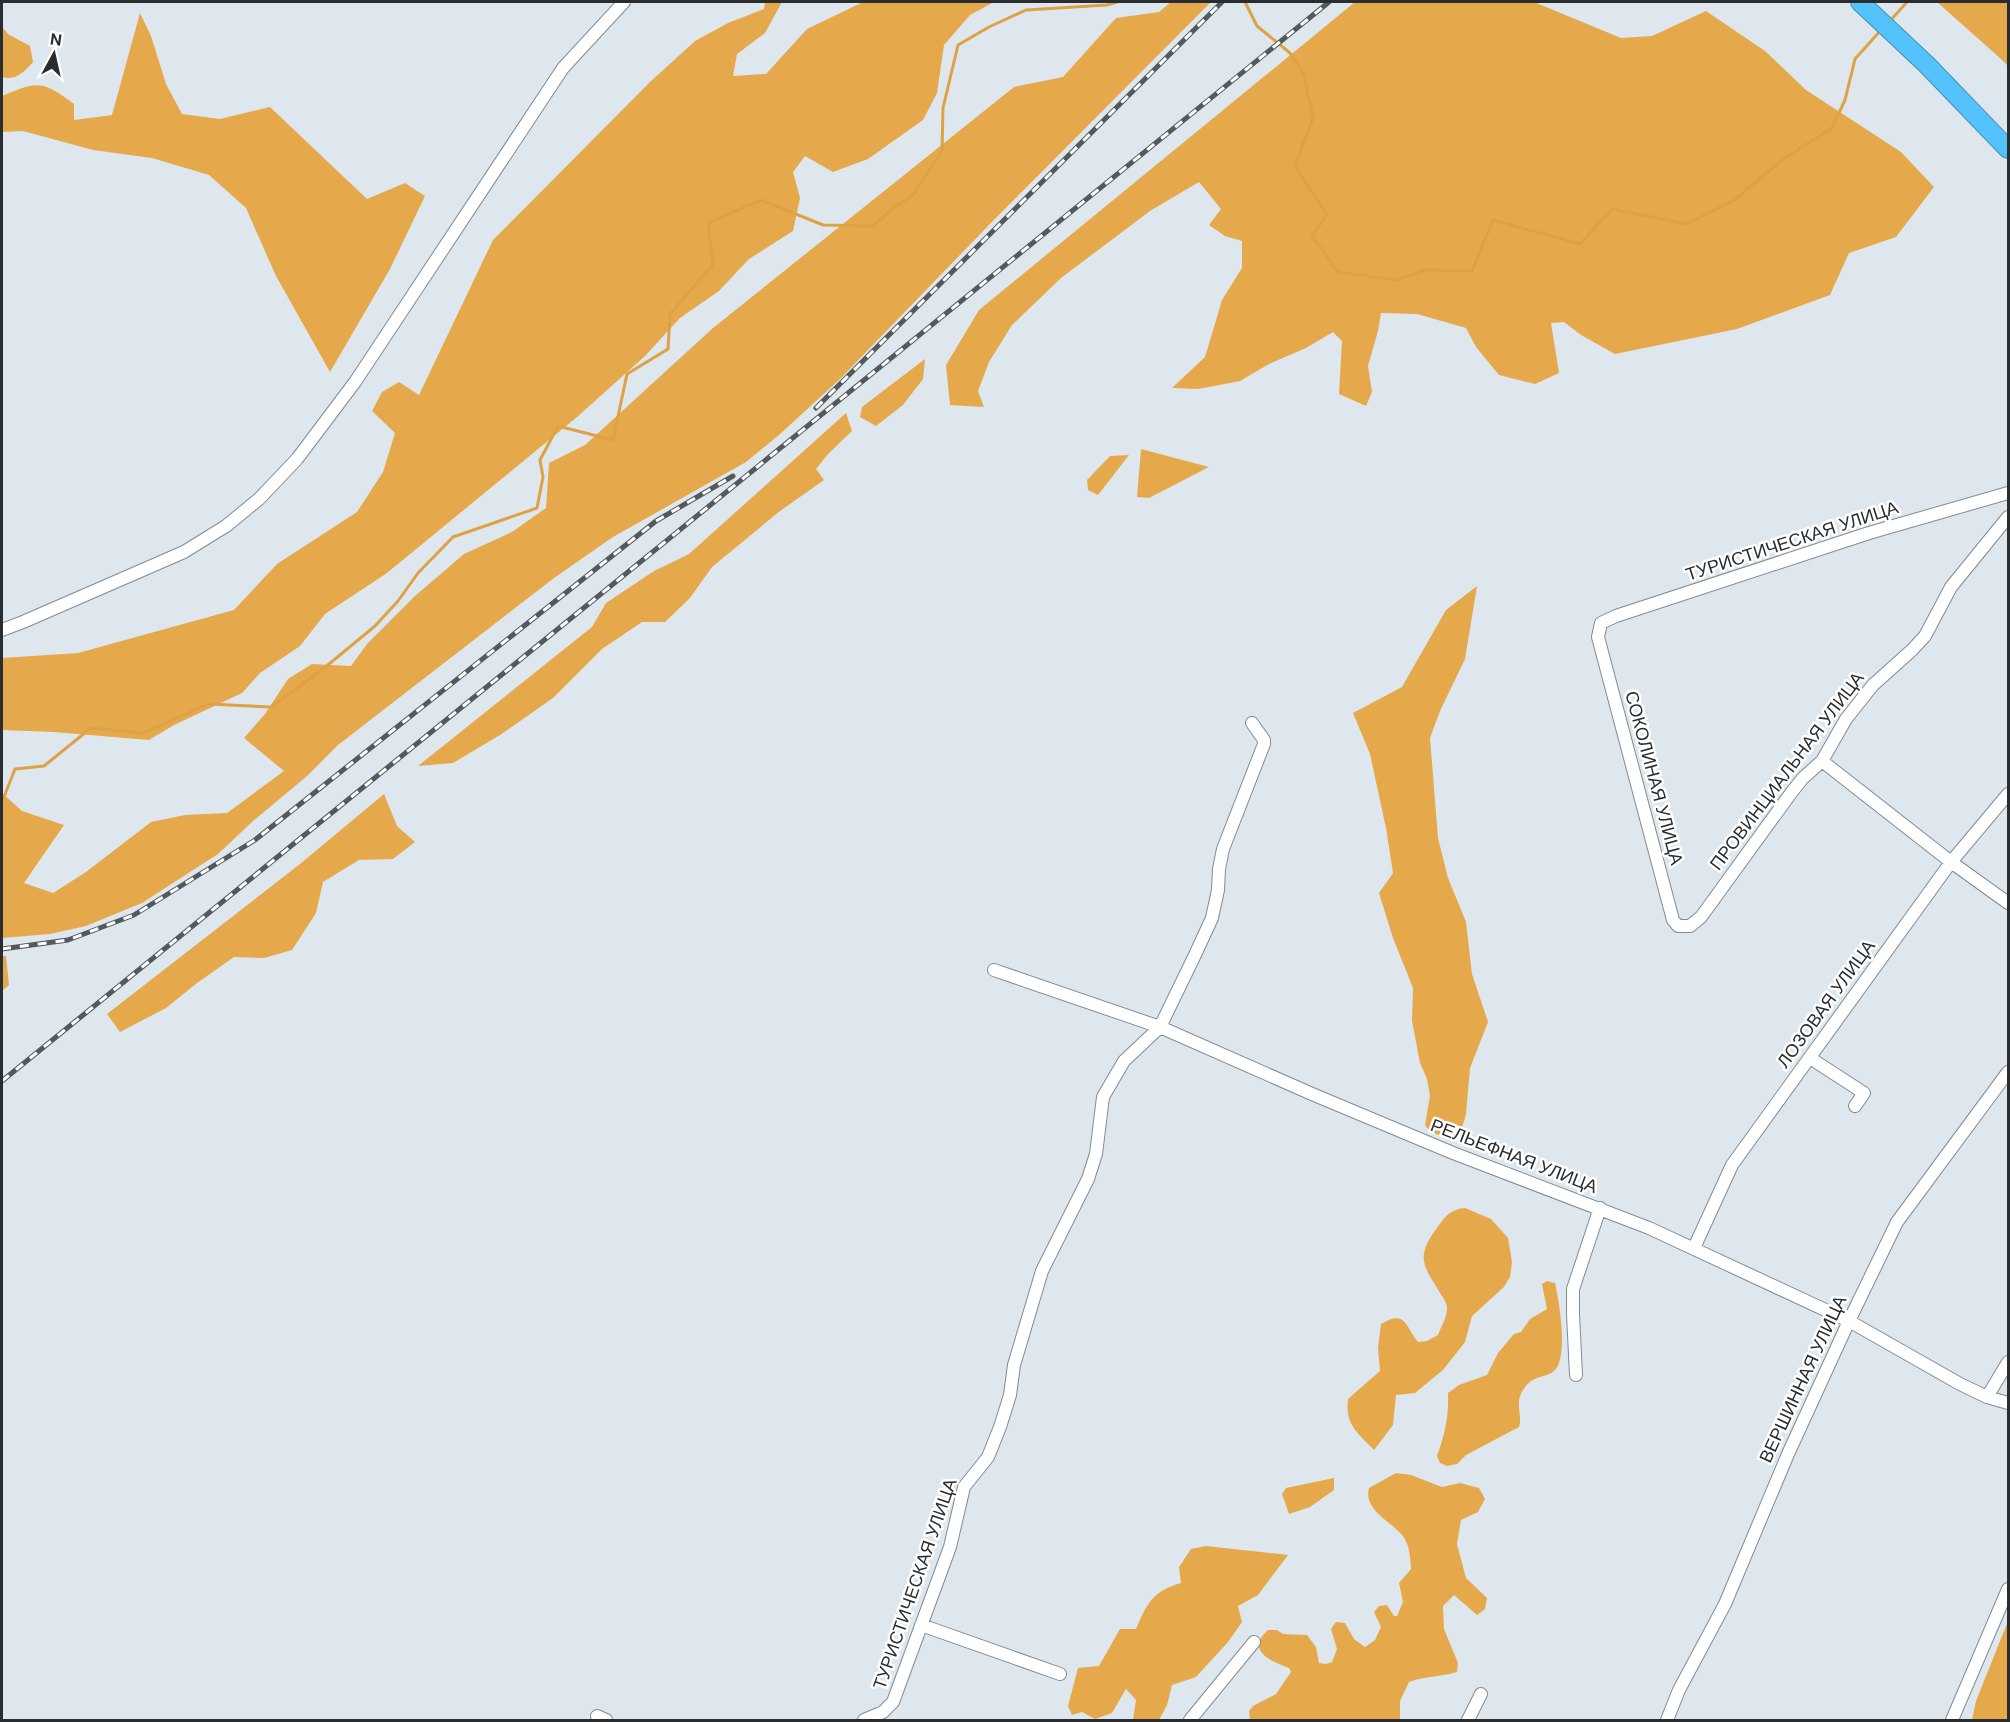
<svg xmlns="http://www.w3.org/2000/svg" width="2010" height="1722" viewBox="0 0 2010 1722" font-family="'DM Sans',sans-serif">
<style>
.forest{fill:#e5a94b}
.lines{fill:none;stroke-linecap:round;stroke-linejoin:round}
.stream{stroke:#dea244;stroke-width:3}
.minor-casing{stroke:#828b91;stroke-width:14}
.highway-casing{stroke:#458eb4;stroke-width:20}
.minor{stroke:#fff;stroke-width:12}
.highway{stroke:#54c3fc;stroke-width:18}
.rail-casing{stroke:#53595c;stroke-width:5}
.rail{stroke:#fff;stroke-width:3;stroke-dasharray:9;stroke-linecap:butt}
.labels{text-anchor:middle;stroke-width:5;stroke-linejoin:round;paint-order:stroke}
.street-label{font-size:18px;fill:#292d2f;stroke:#fff}
</style>
<rect width="100%" height="100%" fill="#dde7ed"/>
<path class="forest" d="M765 2H782L765 33 737 54 733 76 766 74 807 29 863 2H994L970 15 944 45 937 93 923 120 868 159 833 172 805 156 793 172 800 198 793 231 749 259 719 291 680 318 645 356 577 417 387 573 325 614 300 646 260 673 242 693 174 725 149 740 54 732 2 730V658L78 653 234 610 277 564 357 512 383 472 395 433 372 411 382 392 399 382 419 395 493 240 650 82 695 41 728 23 764 9Z
M1171 2H1211L988 226 839 380 779 435 746 462 613 537 554 578 338 745 307 776 253 821 218 854 142 903 86 926 50 934 2 938V793L22 811 64 825 24 883 53 893 86 872 151 822 185 815 227 813 284 771 244 738 265 714 288 679 312 664 351 666 367 644 415 596 464 554 512 532 546 508 549 463 585 445 713 328 1014 87 1063 77 1116 18 1159 12Z
M1355 2H1534L1621 38 1652 36 1706 11 1765 51 1806 90 1901 152 1934 187 1896 237 1849 253 1830 295 1737 329 1615 354 1581 335 1564 322 1551 323 1559 373 1535 384 1499 375 1476 347 1466 328 1417 314 1381 313 1378 331 1368 366 1372 392 1366 406 1339 394 1342 341 1333 332 1306 348 1269 364 1240 381 1198 389 1172 388 1205 357 1222 300 1242 268V241L1225 236 1209 225 1221 209 1199 182 1150 211 1061 278 1012 325 989 362 978 391 984 407 950 405 946 365 979 310Z
M1937 2H2008V66L2001 59Z
M140 13 151 36 166 84 182 114 220 119 270 107 367 199 405 183 425 196 390 269 330 372 276 276 246 208 209 175 152 158 93 150 23 131 2 132V96C38 81 42 80 74 104V120L112 115Z
M2 27 8 34 30 46 33 62C24 72 16 81 2 77Z
M925 359 923 379 903 405 876 426 860 417 862 407Z
M846 413 852 431 828 454 816 469 824 480 780 511 712 567 690 598 665 622H642L602 649 553 698 500 735 453 763 418 766 592 627 606 603 654 571 689 554Z
M1141 449 1209 467 1149 498 1137 497Z
M1129 455 1098 495 1088 490 1087 480 1110 456Z
M1477 586 1465 659 1440 711 1430 738 1438 838 1448 878 1466 922 1472 974 1488 1022 1470 1068 1466 1114 1459 1138C1448 1138 1431 1135 1425 1125L1430 1096 1427 1079 1420 1063 1412 1021 1413 988 1393 938 1379 893 1393 873 1386 828 1370 754 1353 713 1402 687 1446 610Z
M384 794 397 826 415 842 393 859 359 860 323 882 316 913 292 950 264 958 234 957 197 983 166 1008 120 1032 107 1014 300 864Z
M2 956H6L9 985 2 991Z
M1465 1208 1491 1219 1508 1238 1512 1262 1510 1277 1504 1287 1472 1316 1465 1342 1443 1370 1415 1393 1396 1395 1393 1425 1374 1450C1357 1432 1345 1425 1348 1399L1380 1371 1378 1348 1381 1324C1406 1309 1405 1326 1418 1342L1427 1341 1438 1335C1441 1327 1447 1317 1447 1308 1447 1304 1444 1299 1442 1296 1423 1265 1414 1258 1439 1225 1446 1215 1452 1209 1465 1208Z
M1547 1281 1555 1283C1559 1300 1569 1358 1554 1371 1544 1379 1533 1374 1523 1390 1514 1404 1523 1414 1519 1427L1466 1455 1457 1464 1447 1466 1440 1463 1437 1456C1445 1434 1449 1416 1448 1393L1459 1385 1487 1375 1498 1353 1514 1334 1521 1332 1530 1319 1547 1309 1542 1284Z
M1396 1473 1411 1475 1442 1487 1460 1483 1479 1488 1485 1499 1478 1512 1461 1520 1457 1544 1466 1578 1487 1598 1485 1609 1477 1615 1454 1595 1443 1606 1444 1629 1458 1663 1457 1672C1441 1677 1425 1676 1409 1682L1400 1701V1720H1250L1249 1711 1253 1706 1276 1694 1291 1672 1289 1668C1271 1661 1245 1651 1268 1630H1277L1283 1634 1307 1635 1316 1647 1319 1663 1326 1664 1332 1662 1337 1649 1331 1629 1336 1622 1345 1623 1354 1639 1365 1647 1375 1640 1381 1627 1374 1612 1379 1606 1387 1605 1394 1616H1397L1403 1602 1399 1583 1411 1569C1410 1557 1410 1546 1403 1536 1391 1521 1363 1510 1369 1488Z
M1334 1478V1490L1310 1507 1289 1514 1282 1494 1286 1488Z
M1206 1546 1288 1555 1258 1595 1238 1606 1242 1622 1228 1642 1196 1677 1172 1685 1167 1705 1159 1720H1133L1136 1700 1126 1689 1112 1713 1095 1719 1082 1712 1072 1715 1068 1706 1078 1668 1099 1666 1120 1629H1136C1147 1603 1153 1591 1181 1583L1179 1567 1191 1549Z
M2008 1621V1720H1972L1976 1701Z"/>
<g class="lines">
<path class="stream" d="M1245 2 1257 26 1290 53 1304 75 1313 118 1295 166 1327 215 1312 236 1338 272 1396 280 1425 270 1472 271 1493 220 1580 244 1612 209 1686 224 1733 201 1781 161 1832 128 1845 100 1855 59 1881 30
M1890 21 1907 2
M2 802 15 769 44 766 91 728 143 733 208 704 271 707 323 669 375 626 398 601 418 573 453 537 537 508 543 477 540 460 558 426 613 440 627 374 668 349 670 314 713 265 708 223 761 200 823 225 873 226 896 206 913 195 942 151 943 108 958 45 989 27 1026 10 1107 5 1117 2"/>
<g class="minor-casing">
<path id="minor" d="M2008 493 1869 533 1616 616 1601 623 1598 637 1673 920 1678 926H1690L1701 917 1791 793 1803 778 1822 761 1846 719 1873 685 1912 650 1925 636 1951 587 2008 517
M2 630 23 622 184 552 226 526 259 499 297 459 355 382 563 68 624 2
M1822 761 1951 862 2008 903
M994 970 1160 1027 1312 1094 1453 1153 1649 1228 1849 1321 1960 1384 1987 1397 2008 1403
M1810 1058 1864 1093 1855 1106
M1694 1248 1732 1165 1951 862 2008 794
M1576 1375 1573 1314V1289L1600 1208
M1987 1397 2008 1362
M921 1625 1060 1674
M597 1716 606 1720
M864 1720 883 1712 893 1702 950 1547 964 1487 988 1457 1000 1427 1010 1395 1014 1365 1042 1271 1088 1179 1096 1154 1103 1097 1124 1061 1160 1027 1194 957 1212 918 1218 890 1219 869 1223 849 1264 744V740L1252 723
M1190 1720 1254 1642
M1468 1720 1481 1694
M1667 1720 1679 1690 1725 1604 1788 1454 1849 1321 1897 1222 2008 1072
M1952 1720 2008 1589"/>
</g>
<g class="highway-casing">
<path id="highway" d="M1860 2 1927 65 2008 149"/>
</g>
<use href="#minor" class="minor"/>
<use href="#highway" class="highway"/>
<g class="rail-casing">
<path id="rail" d="M816 408 1222 2
M2 949 68 940 134 915 255 840 656 521 733 476
M2 1081 1329 2"/>
</g>
<use href="#rail" class="rail"/>
</g>
<g class="labels">
<g class="street-label">
<text transform="translate(1792 541) rotate(-18)" y="6">ТУРИСТИЧЕСКАЯ УЛИЦА</text>
<text transform="translate(1787 771) rotate(-53)" y="6">ПРОВИНЦИАЛЬНАЯ УЛИЦА</text>
<text transform="translate(1654 778) rotate(75)" y="6">СОКОЛИНАЯ УЛИЦА</text>
<text transform="translate(1826 1004) rotate(-54)" y="6">ЛОЗОВАЯ УЛИЦА</text>
<text transform="translate(1514 1156) rotate(21)" y="6">РЕЛЬЕФНАЯ УЛИЦА</text>
<text transform="translate(1803 1379) rotate(-65)" y="6">ВЕРШИННАЯ УЛИЦА</text>
<text transform="translate(915 1584) rotate(-71)" y="6">ТУРИСТИЧЕСКАЯ УЛИЦА</text>
</g>
</g>
<rect width="2010" height="1722" fill="none" stroke="#292d2f" stroke-width="6"/>
<g transform="translate(54 54) rotate(8)" stroke="#ffffff" stroke-width="4.5" paint-order="stroke">
<path d="M0-4.5L10 22L0 15L-10 22Z" fill="#292d2f"/>
<text y="-9" font-size="16" font-weight="bold" text-anchor="middle" fill="#292d2f">N</text>
</g>
</svg>
